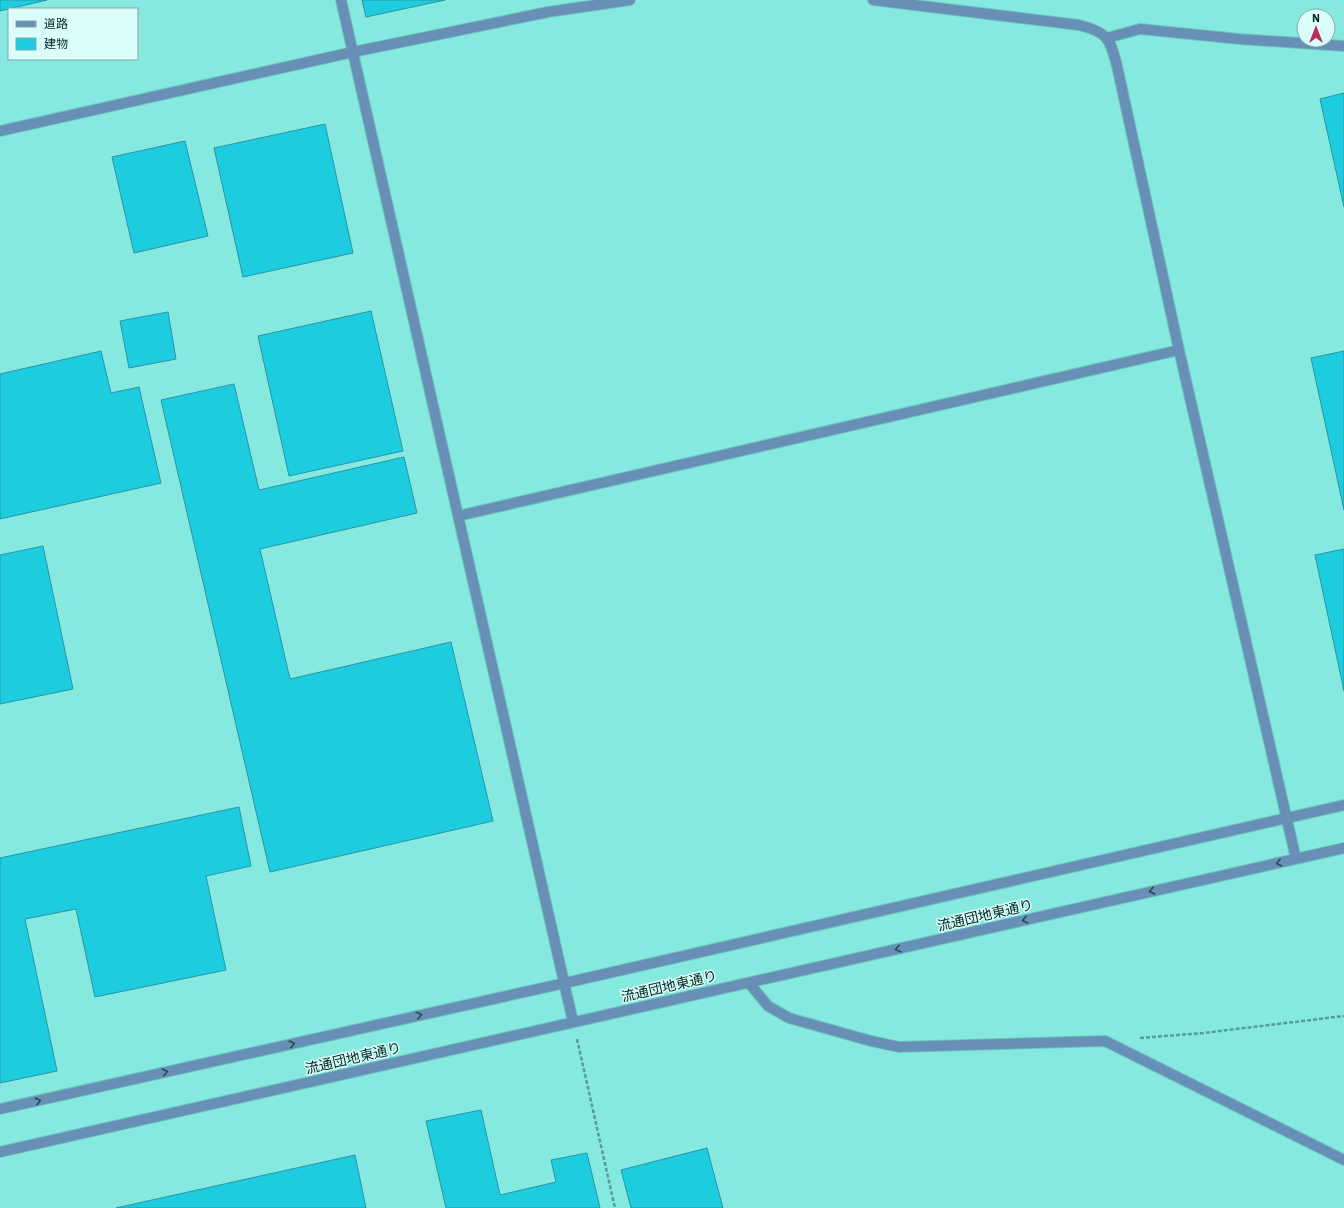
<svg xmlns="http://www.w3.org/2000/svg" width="1344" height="1208" viewBox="0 0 1344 1208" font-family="'IBM Plex Sans','Noto Sans JP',sans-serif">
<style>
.building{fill:#1ecce0;stroke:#2895a3}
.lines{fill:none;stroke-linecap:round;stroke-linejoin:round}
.minor-casing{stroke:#6ec6be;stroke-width:12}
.tertiary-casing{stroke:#6ec6be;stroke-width:12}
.path{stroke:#549e97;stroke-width:2.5;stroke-dasharray:4 2;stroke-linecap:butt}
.minor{stroke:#6890b6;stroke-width:10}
.tertiary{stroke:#6890b6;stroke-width:10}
.oneway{stroke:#274a56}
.labels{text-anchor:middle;stroke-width:3;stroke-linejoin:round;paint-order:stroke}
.street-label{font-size:14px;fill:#042522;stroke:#dafefa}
</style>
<rect width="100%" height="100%" fill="#85e9e0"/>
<path class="building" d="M0 0H47L0 11Z
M362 0H445L366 17Z
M1344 93V207L1320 99Z
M325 124 353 253 243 277 214 148Z
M185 141 208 236 134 253 112 157Z
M371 311 403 451 289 476 258 336Z
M168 312 176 359 129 368 120 321Z
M101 351 111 393 139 387 161 483 0 519V374Z
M1344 351V510L1311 358Z
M234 384 259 490 404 457 417 513 260 549 290 679 451 642 493 821 270 872 161 400Z
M43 546 73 689 0 704V555Z
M1344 549V691L1315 555Z
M239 807 251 866 206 876 226 970 95 997 76 909 25 919 57 1071 0 1083V858Z
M481 1110 500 1195 556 1182 551 1160 587 1153 600 1208H446L426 1121Z
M707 1148 723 1208H631L621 1170Z
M355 1155 366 1208H116Z"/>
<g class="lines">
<g class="minor-casing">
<path id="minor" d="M341 0 573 1022
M1107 38 1140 29 1239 39 1344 46
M458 516 1179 350
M749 983 768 1006 789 1018 871 1041 899 1047 1105 1041 1344 1160"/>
</g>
<g class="tertiary-casing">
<path id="tertiary" d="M873 0 1079 25C1107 32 1110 38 1117 66L1179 350 1296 859
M0 131 353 52 548 12 630 0
M0 1109 565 983 1344 805
M0 1152 1344 848"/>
</g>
<path class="path" d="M1140 1038 1203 1033 1344 1016
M577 1039 615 1208"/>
<use href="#minor" class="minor"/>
<use href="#tertiary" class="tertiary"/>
</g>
<defs><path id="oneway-chevron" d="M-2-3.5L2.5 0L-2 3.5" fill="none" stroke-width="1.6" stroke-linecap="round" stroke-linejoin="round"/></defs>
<g class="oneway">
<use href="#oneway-chevron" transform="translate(1279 863) rotate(167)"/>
<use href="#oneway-chevron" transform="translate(1152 891) rotate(167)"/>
<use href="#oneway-chevron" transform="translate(1025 920) rotate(167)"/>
<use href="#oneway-chevron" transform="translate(898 949) rotate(167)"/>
<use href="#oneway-chevron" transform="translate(419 1015) rotate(-13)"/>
<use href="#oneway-chevron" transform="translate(292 1044) rotate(-13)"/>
<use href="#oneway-chevron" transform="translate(165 1072) rotate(-13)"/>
<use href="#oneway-chevron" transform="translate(38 1101) rotate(-13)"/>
</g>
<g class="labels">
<g class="street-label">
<text transform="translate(985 915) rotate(-13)" y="5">流通団地東通り</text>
<text transform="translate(669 986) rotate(-13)" y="5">流通団地東通り</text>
<text transform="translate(353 1058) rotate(-13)" y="5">流通団地東通り</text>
</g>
</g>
<rect x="8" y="8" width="130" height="52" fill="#dafefa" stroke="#84a7a4"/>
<rect x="16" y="21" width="20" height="6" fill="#6890b6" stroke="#84a7a4"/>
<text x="44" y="28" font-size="12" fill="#042522">道路</text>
<rect x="16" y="38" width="20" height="12" fill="#1ecce0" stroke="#84a7a4"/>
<text x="44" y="48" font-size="12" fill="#042522">建物</text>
<g transform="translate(1316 28)"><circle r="19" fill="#dafefa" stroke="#84a7a4"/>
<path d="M0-3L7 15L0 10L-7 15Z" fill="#bc2d5a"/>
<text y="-6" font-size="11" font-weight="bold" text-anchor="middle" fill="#042522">N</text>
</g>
</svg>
